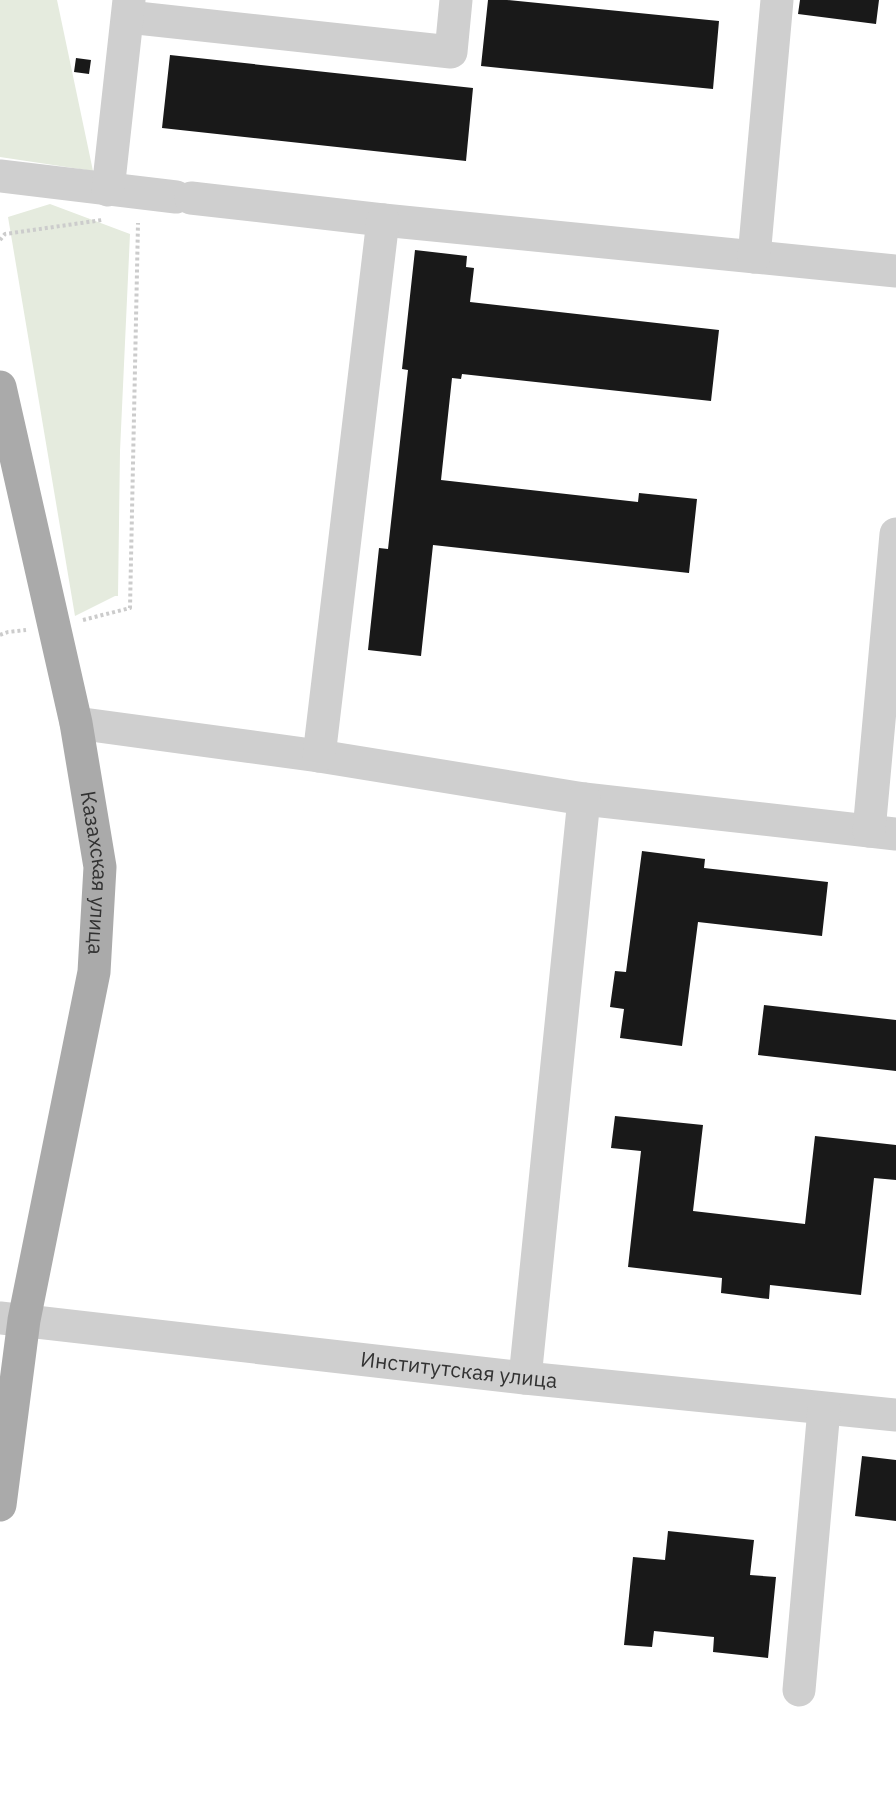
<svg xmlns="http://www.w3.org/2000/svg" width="896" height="1800" viewBox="0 0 896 1800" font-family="'IBM Plex Sans',sans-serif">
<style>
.green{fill:#e5ebde}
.building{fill:#191919}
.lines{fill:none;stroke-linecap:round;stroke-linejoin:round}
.path{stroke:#ccc;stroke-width:4;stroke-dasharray:3 3;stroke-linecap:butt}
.minor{stroke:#cfcfcf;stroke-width:33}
.major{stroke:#aaa;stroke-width:33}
.labels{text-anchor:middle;stroke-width:6;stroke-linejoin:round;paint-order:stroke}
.street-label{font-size:21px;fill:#323232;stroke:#fff}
</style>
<rect width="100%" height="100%" fill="#fff"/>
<path class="green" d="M0 0H57L93 171 0 157Z
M50 204 130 234 120 451 118 596H115L75 616 8 217Z"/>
<path class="building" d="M488 0H507L719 21 713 89 481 66Z
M800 0H879L876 24 798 14Z
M170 55 473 88 466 161 162 128Z
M76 58 91 60 89 74 74 72Z
M415 250 467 256 466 267 474 268 470 302 719 330 711 401 462 374 461 379 452 378 441 480 638 502 639 493 697 499 689 573 433 545 421 656 368 650 379 548 388 549 408 370 402 369Z
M642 851 705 859 704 868 828 882 822 936 698 922 682 1046 620 1038 624 1009 610 1007 615 971 626 972Z
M764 1005 896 1020V1071L758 1055Z
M615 1116 703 1125 693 1211 805 1224 815 1136 896 1145V1180L874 1178 861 1295 770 1285 769 1299 721 1293 722 1278 628 1267 641 1151 611 1148Z
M862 1456 896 1460V1521L855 1516Z
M668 1531 754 1540 750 1575 776 1577 768 1658 713 1652 714 1637 654 1631 652 1647 624 1645 633 1557 665 1560Z"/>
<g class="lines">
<path class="path" d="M0 240 5 234 102 220
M83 620 130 608 138 223
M0 635 8 632 26 630"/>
<g class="minor">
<path d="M128 17 451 52 456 0"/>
<path d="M0 176 176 197"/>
<path d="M108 190 129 0"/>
<path d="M191 198 383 220 896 271"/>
<path d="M754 257 777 0"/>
<path d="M76 723 319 756 584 799 896 834"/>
<path d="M319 756 383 220"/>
<path d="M869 831 896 534"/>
<path id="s1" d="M0 1318 525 1378 896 1415"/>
<path d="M525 1378 584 799"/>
<path d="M799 1690 824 1409"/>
</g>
<path class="major" id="s2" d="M0 387 76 723 100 867 94 972 24 1320 0 1505"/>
</g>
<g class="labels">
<g class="street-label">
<text dy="7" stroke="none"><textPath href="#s2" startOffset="496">Казахская улица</textPath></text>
<text dy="7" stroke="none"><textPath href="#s1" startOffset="462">Институтская улица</textPath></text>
</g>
</g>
</svg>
